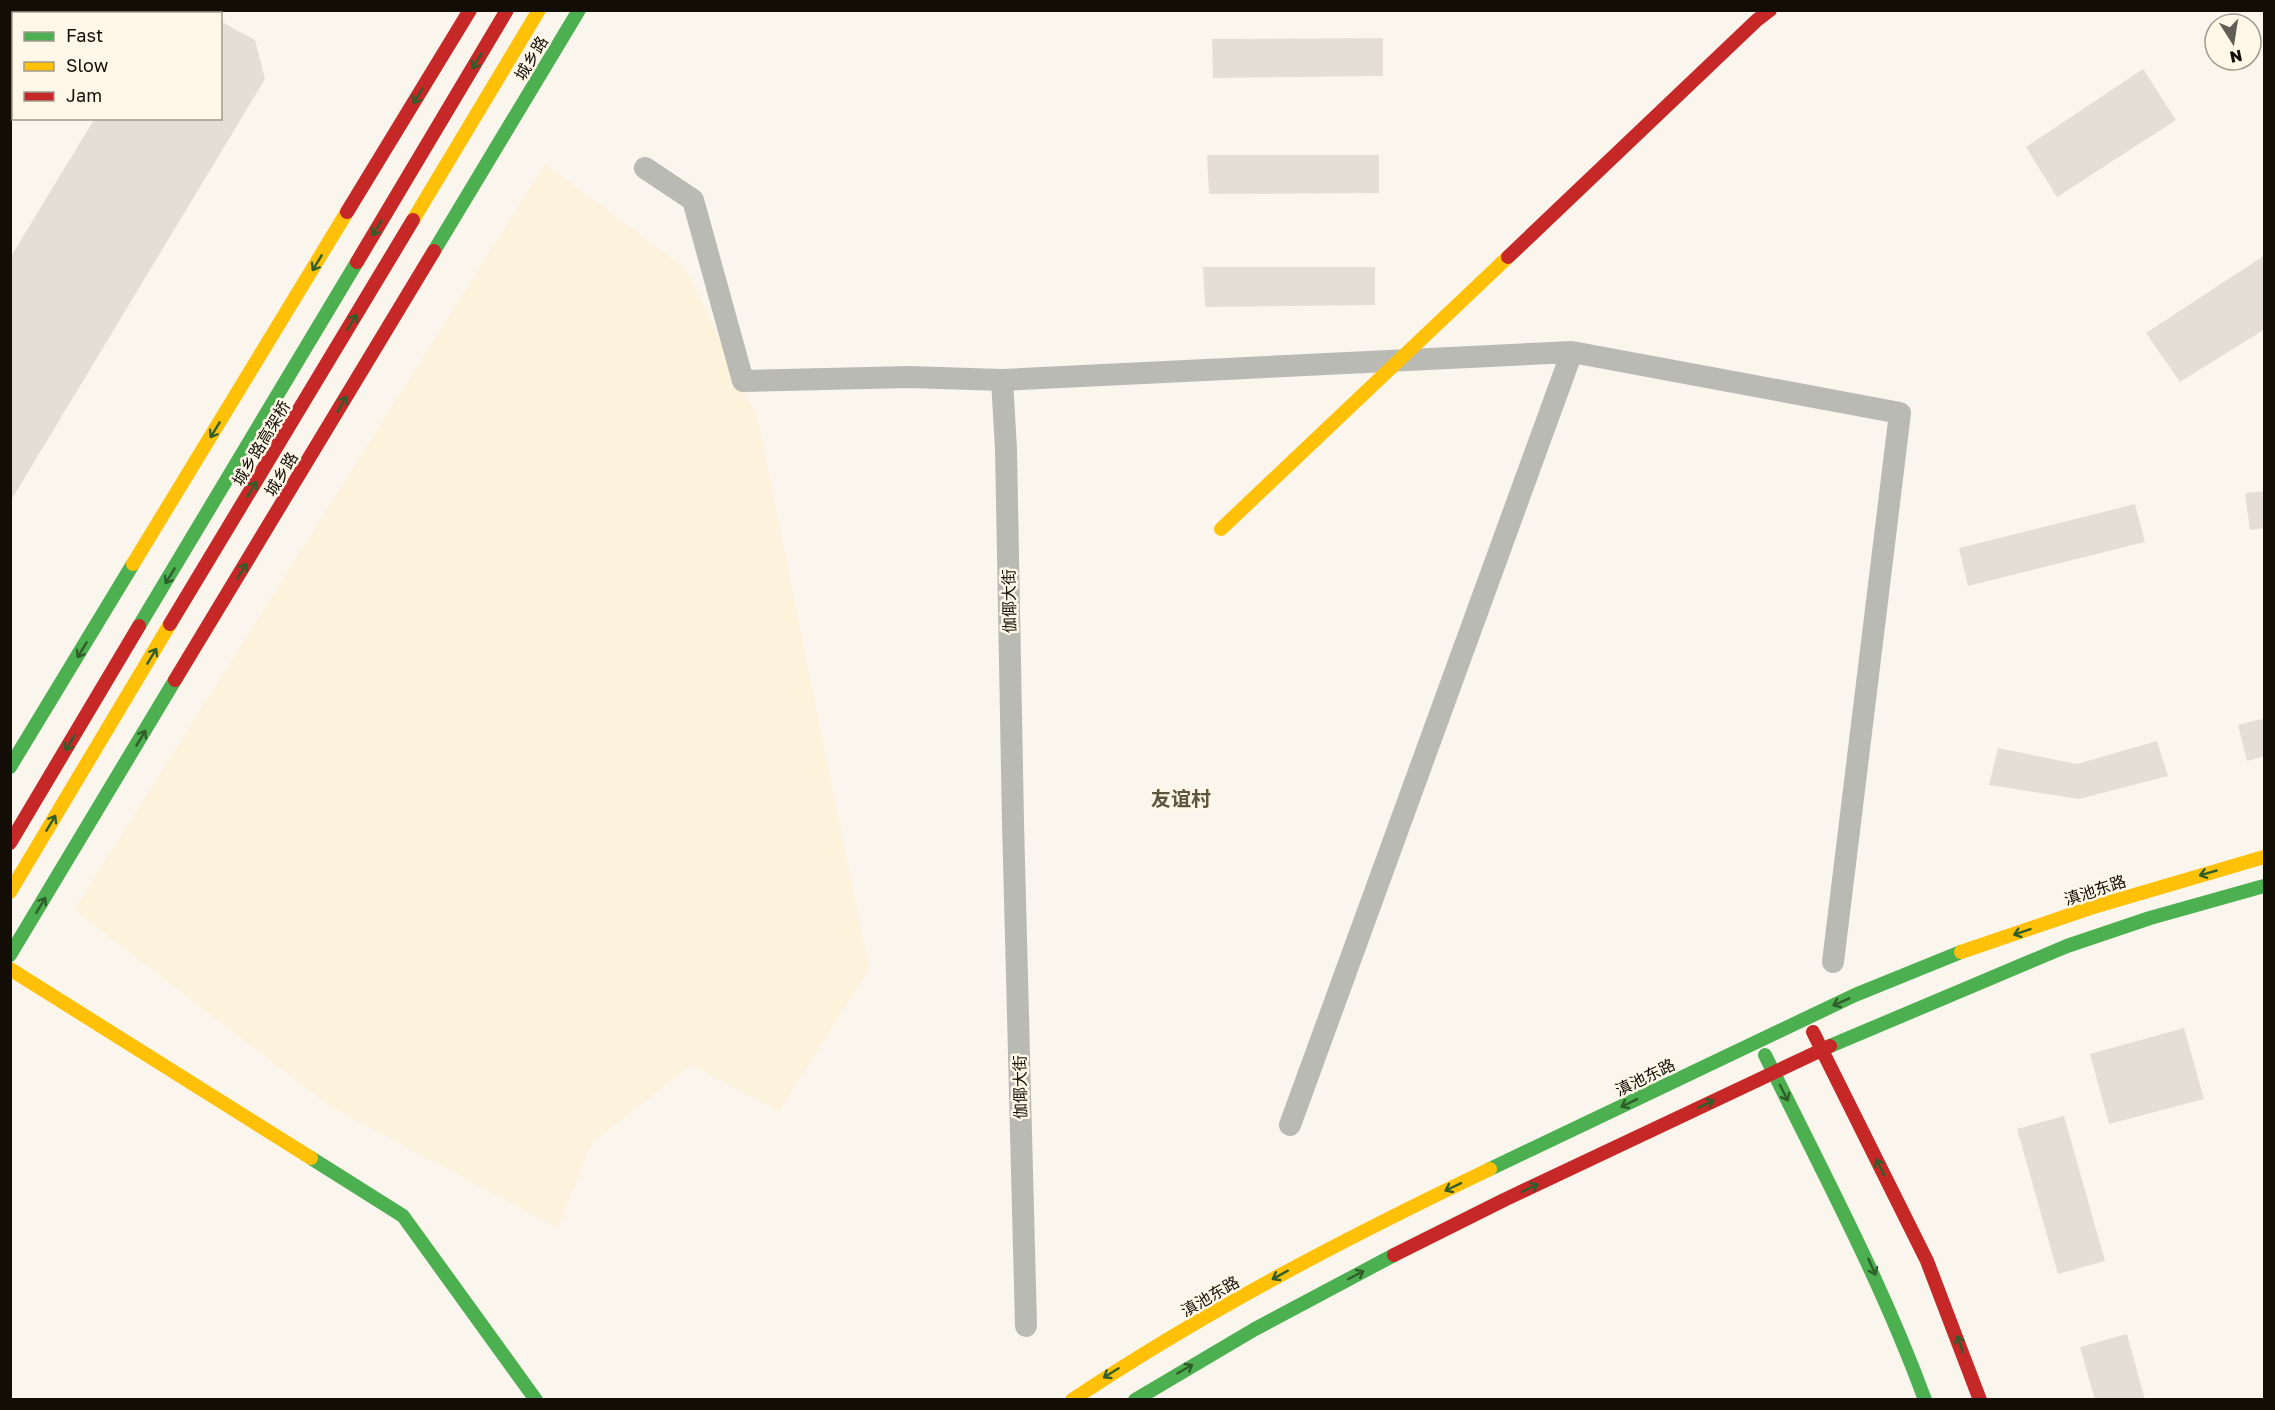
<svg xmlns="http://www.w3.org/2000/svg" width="2275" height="1410" viewBox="0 0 2275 1410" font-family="'Golos Text','Noto Sans SC',sans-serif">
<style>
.built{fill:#fdf3dc}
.building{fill:#e5ded7}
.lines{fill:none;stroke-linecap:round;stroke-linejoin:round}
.street{stroke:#babab4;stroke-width:22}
.fast{stroke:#4caf50;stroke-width:14}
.slow{stroke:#ffc107;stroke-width:14}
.jam{stroke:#c62828;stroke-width:14}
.oneway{stroke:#2f5e2a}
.labels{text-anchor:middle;stroke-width:5;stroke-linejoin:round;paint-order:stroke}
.street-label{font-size:16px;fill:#120e05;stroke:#fff8e8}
.quarter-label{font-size:20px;font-weight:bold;fill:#5e553e;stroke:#fff8e8}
</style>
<rect width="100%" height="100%" fill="#faf6ed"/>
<path class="built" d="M545 164 686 269 758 420 869 969 779 1111 691 1065 592 1143 558 1228 331 1107 74 910Z"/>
<path class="building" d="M220 21 255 40 265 79 10 502V258L95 118H220Z
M1383 38V76L1213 78 1212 39Z
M2143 69 2176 120 2057 197 2026 147Z
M1207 155H1379V193L1209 194Z
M2265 255V329L2180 382 2146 333Z
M1203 267H1375V305L1205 307Z
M2265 491V528L2250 530 2245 493Z
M2135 504 2145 542 1968 586 1959 548Z
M2265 718V756L2247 761 2238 725Z
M2157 741 2168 776 2079 799 1989 785 1998 748 2077 764Z
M2184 1028 2204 1099 2109 1124 2090 1054Z
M2064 1116 2105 1261 2058 1274 2017 1129Z
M2127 1334 2145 1400H2095L2080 1347Z"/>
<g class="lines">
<path class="street" d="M645 168 693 200 743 381 909 377 1002 380 1006 449 1013 822 1026 1326
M1002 380 1572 352 1900 413 1833 962
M1290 1125 1572 352"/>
<path class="fast" d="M434 251 579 10
M139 626 357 262
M10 767 133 564
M10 955 175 680
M1830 1046 2067 946 2150 918 2264 886
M1765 1055C1821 1169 1881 1280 1925 1400
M311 1158 403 1216 536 1400
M1490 1169 1855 995 1961 952
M1135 1400 1255 1329 1394 1255"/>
<path class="slow" d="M413 220 539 10
M1221 529 1508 257
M133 564 347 212
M10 892 170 624
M1961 952 2090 908 2264 857
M10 969 311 1158
M1072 1400C1205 1311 1346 1238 1490 1169"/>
<path class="jam" d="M347 212 470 10
M1508 257 1757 20 1770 10
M357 262 507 10
M170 624 413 220
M175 680 434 251
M10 843 139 626
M1813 1032 1927 1261 1980 1400
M1394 1255 1504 1200 1830 1046"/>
</g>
<defs><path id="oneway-shaft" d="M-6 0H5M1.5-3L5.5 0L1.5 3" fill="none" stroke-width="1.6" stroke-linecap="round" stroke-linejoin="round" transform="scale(1.5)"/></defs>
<g class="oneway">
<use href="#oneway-shaft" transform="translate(477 61) rotate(121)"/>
<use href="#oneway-shaft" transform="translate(418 96) rotate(121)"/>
<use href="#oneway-shaft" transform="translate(377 228) rotate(121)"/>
<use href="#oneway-shaft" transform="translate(317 263) rotate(121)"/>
<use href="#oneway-shaft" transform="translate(352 322) rotate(-59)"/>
<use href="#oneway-shaft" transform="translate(342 404) rotate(-59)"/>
<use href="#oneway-shaft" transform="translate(215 430) rotate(121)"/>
<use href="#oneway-shaft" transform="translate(252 489) rotate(-59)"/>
<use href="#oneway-shaft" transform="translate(242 571) rotate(-59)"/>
<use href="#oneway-shaft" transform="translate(170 576) rotate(121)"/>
<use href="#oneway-shaft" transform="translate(82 650) rotate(121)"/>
<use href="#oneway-shaft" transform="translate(152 656) rotate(-59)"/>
<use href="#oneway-shaft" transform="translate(141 738) rotate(-59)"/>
<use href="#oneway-shaft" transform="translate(70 743) rotate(121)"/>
<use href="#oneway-shaft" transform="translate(51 823) rotate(-59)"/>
<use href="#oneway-shaft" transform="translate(2208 873) rotate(164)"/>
<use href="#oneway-shaft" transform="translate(41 905) rotate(-59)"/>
<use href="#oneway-shaft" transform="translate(2022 932) rotate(161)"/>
<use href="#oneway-shaft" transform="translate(1841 1002) rotate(156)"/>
<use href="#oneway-shaft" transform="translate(1784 1093) rotate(63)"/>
<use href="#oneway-shaft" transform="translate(1629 1103) rotate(154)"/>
<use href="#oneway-shaft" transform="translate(1706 1104) rotate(-25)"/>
<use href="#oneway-shaft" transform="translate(1880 1167) rotate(-116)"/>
<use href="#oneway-shaft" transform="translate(1453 1187) rotate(154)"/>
<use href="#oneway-shaft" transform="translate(1530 1188) rotate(-25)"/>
<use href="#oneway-shaft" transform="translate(1872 1267) rotate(66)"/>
<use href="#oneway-shaft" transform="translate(1280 1275) rotate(151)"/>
<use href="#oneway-shaft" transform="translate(1356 1275) rotate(-28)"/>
<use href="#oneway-shaft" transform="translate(1960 1344) rotate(-109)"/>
<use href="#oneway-shaft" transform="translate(1185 1369) rotate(-30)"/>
<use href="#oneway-shaft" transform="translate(1111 1373) rotate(148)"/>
</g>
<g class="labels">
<g class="street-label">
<text transform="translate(531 58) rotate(-59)" y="6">城乡路</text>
<text transform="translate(261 443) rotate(-59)" y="6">城乡路高架桥</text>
<text transform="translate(281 474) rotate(-59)" y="6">城乡路</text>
<text transform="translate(1009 601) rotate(-91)" y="6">伽倻大街</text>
<text transform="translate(2095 890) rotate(-18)" y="6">滇池东路</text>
<text transform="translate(1645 1077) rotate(-26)" y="6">滇池东路</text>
<text transform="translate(1020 1087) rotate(-91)" y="6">伽倻大街</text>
<text transform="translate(1210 1296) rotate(-30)" y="6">滇池东路</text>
</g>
<g class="quarter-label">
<text x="1181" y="806">友谊村</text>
</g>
</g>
<rect width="2275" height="1410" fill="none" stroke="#120e05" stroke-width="24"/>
<rect x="12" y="12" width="210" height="108" fill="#fff8e8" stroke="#a09a8d" stroke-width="1.5"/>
<rect x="24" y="32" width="30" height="9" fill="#4caf50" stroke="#a09a8d" stroke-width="1.5"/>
<text x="66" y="42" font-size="18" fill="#120e05">Fast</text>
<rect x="24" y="62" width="30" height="9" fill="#ffc107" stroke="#a09a8d" stroke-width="1.5"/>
<text x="66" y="72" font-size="18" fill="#120e05">Slow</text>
<rect x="24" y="92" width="30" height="9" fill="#c62828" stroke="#a09a8d" stroke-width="1.5"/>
<text x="66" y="102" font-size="18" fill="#120e05">Jam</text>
<g transform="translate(2233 42) rotate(168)"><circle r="28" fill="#fff8e8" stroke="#a09a8d" stroke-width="1.5"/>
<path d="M0-4.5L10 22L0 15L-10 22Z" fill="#635f56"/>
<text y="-9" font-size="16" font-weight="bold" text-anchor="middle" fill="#120e05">N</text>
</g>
</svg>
